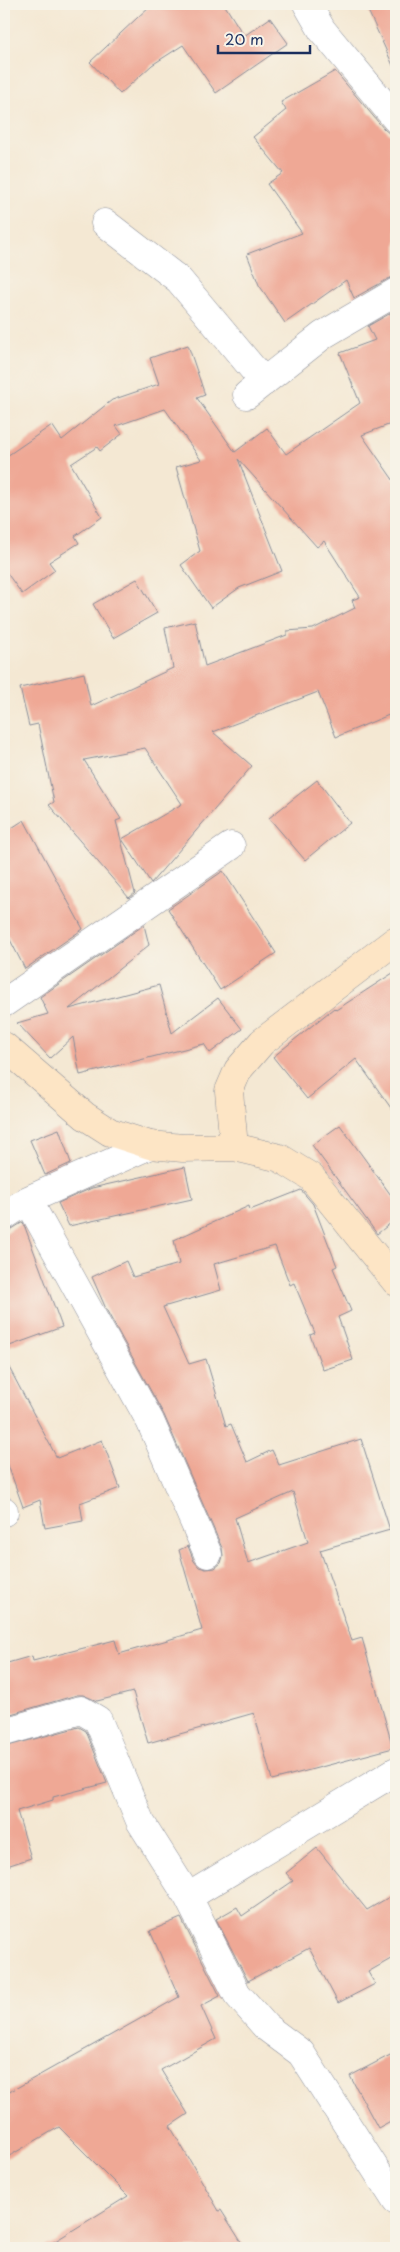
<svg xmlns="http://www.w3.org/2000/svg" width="400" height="2252" viewBox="0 0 400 2252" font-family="'Playpen Sans',sans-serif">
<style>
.building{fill:#efa895;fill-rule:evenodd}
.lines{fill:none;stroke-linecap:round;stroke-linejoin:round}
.street-casing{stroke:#888c98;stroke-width:29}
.secondary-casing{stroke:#888c98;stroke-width:29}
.street{stroke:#fff;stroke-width:28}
.secondary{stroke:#fde5c5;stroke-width:28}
</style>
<rect width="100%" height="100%" fill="#f7f3e8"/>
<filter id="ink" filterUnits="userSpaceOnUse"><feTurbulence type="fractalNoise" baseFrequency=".02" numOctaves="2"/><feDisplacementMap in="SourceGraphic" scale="10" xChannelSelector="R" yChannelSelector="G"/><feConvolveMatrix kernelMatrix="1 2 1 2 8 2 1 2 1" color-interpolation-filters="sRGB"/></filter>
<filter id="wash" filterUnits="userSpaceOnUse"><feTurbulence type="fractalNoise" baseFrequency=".0096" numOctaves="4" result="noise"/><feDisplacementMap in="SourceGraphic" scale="20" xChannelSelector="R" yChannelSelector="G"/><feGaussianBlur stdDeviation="1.12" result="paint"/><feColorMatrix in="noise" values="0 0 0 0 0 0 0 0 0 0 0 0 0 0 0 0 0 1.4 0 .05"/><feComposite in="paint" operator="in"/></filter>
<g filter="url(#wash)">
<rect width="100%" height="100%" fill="#f4e8d3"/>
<g id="blocks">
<path class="building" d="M152 4H224L244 36 270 18 288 43 216 93 183 45 152 65 120 94 90 62Z
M365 4H396V72Z
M335 71 384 129 396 139V276L388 279 354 298 346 280 285 323 259 285 247 254 302 233 267 184 283 173 253 137 286 110 281 102Z
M396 310V422L362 435 396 484V712L336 737 318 692 213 732 252 766 151 883 122 839 182 804 145 748 84 760 121 819 116 821 135 893 129 898 49 805 54 802 38 724 29 726 20 688 84 673 91 706 173 668 165 628 195 621 205 666 287 635V631L313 629 355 608 352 600 360 597 324 541 317 547 238 459 282 571 239 588 211 608 181 565 200 551 176 467 201 460 165 409 116 426 122 434 100 451 97 447 71 464 102 517 75 536 79 543 49 562 55 570 22 594 4 569V458L52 425 62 440 112 400 159 384 150 358 188 345 205 395 197 398 235 452 267 428 286 454 360 403 340 353 375 340 368 326Z
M137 579 157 613 113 638 93 604Z
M317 780 350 823 305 860 269 818Z
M24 820 83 929 25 969 4 928V833Z
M223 871 276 953 220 990 168 909Z
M144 925 149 945 69 1009 159 985 172 1033 218 998 242 1029 210 1053 204 1044 80 1075 73 1037 50 1058 17 1023 48 1014 40 997Z
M396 971V1115L356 1059 307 1099 273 1057 334 1008 336 1010Z
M340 1125 396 1202V1219L377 1234 312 1145Z
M59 1129 71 1163 45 1175 30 1140Z
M185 1167 192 1199 69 1226 58 1203 92 1188Z
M301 1190 313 1204 337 1266 333 1268 351 1311 338 1317 353 1360 323 1370 310 1335 315 1333 294 1283 290 1285 275 1246 214 1264 221 1290 163 1307 189 1364 206 1359 226 1426 231 1424 247 1462 272 1450 279 1465 361 1439 390 1530 320 1550 352 1641 362 1638 393 1748 272 1780 254 1713 148 1743 133 1692 97 1701 83 1695H77L4 1716V1664L32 1656 33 1661 115 1640 119 1654 202 1630 179 1550 188 1546 194 1561 199 1567 206 1569 215 1568 221 1563 223 1556 222 1548 164 1415 107 1311 92 1277 126 1261 133 1277 179 1264 174 1240 249 1206 250 1210ZM293 1492 308 1542 248 1563 235 1518Z
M23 1222 62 1327 4 1348V1234Z
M4 1358 57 1458 102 1440 120 1488 80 1503 83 1521 45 1528 40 1500 23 1507 4 1454Z
M79 1727 86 1731 107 1783 53 1797V1800L17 1811 31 1858 4 1867V1747Z
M317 1848 367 1910 396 1893V1956L368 1972 375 1984 338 2003 309 1948 248 1981 216 1919 237 1907 242 1916 293 1881 286 1873Z
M181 1918 220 1996 201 2006 216 2039 161 2070 188 2114 170 2126 219 2211 221 2210 245 2248H44L128 2196 59 2127 4 2159V2095L179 1997 150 1931Z
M396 2052V2118L378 2128 350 2076Z"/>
</g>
</g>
<g filter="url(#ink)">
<use href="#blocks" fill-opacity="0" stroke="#888c98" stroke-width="1"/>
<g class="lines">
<g class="street-casing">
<path id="street" d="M307 4 322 30 396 119
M105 223 179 280 264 382
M247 395 323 335 396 292
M4 1003 231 846
M28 1200 150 1421 208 1554
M4 1216 28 1200 150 1145
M4 1511V1512
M4 1732 81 1710 98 1720 140 1821 188 1897 237 1994 266 2027 301 2053 396 2201
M188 1897 396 1771"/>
</g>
<g class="secondary-casing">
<path id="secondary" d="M4 1046 85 1116 110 1132 150 1145 183 1148 234 1147 280 1158 311 1177 396 1282
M234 1147 229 1091 238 1070 262 1042 396 940"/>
</g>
<use href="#street" class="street"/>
<use href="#secondary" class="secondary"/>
</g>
</g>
<rect width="400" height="2252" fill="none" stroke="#f7f3e8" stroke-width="20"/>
<path d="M218 45v8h92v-8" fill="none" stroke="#1b2f5e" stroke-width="2.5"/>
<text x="225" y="45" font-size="15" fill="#1b2f5e" stroke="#f7f3e8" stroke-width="4" paint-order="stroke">20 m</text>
</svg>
